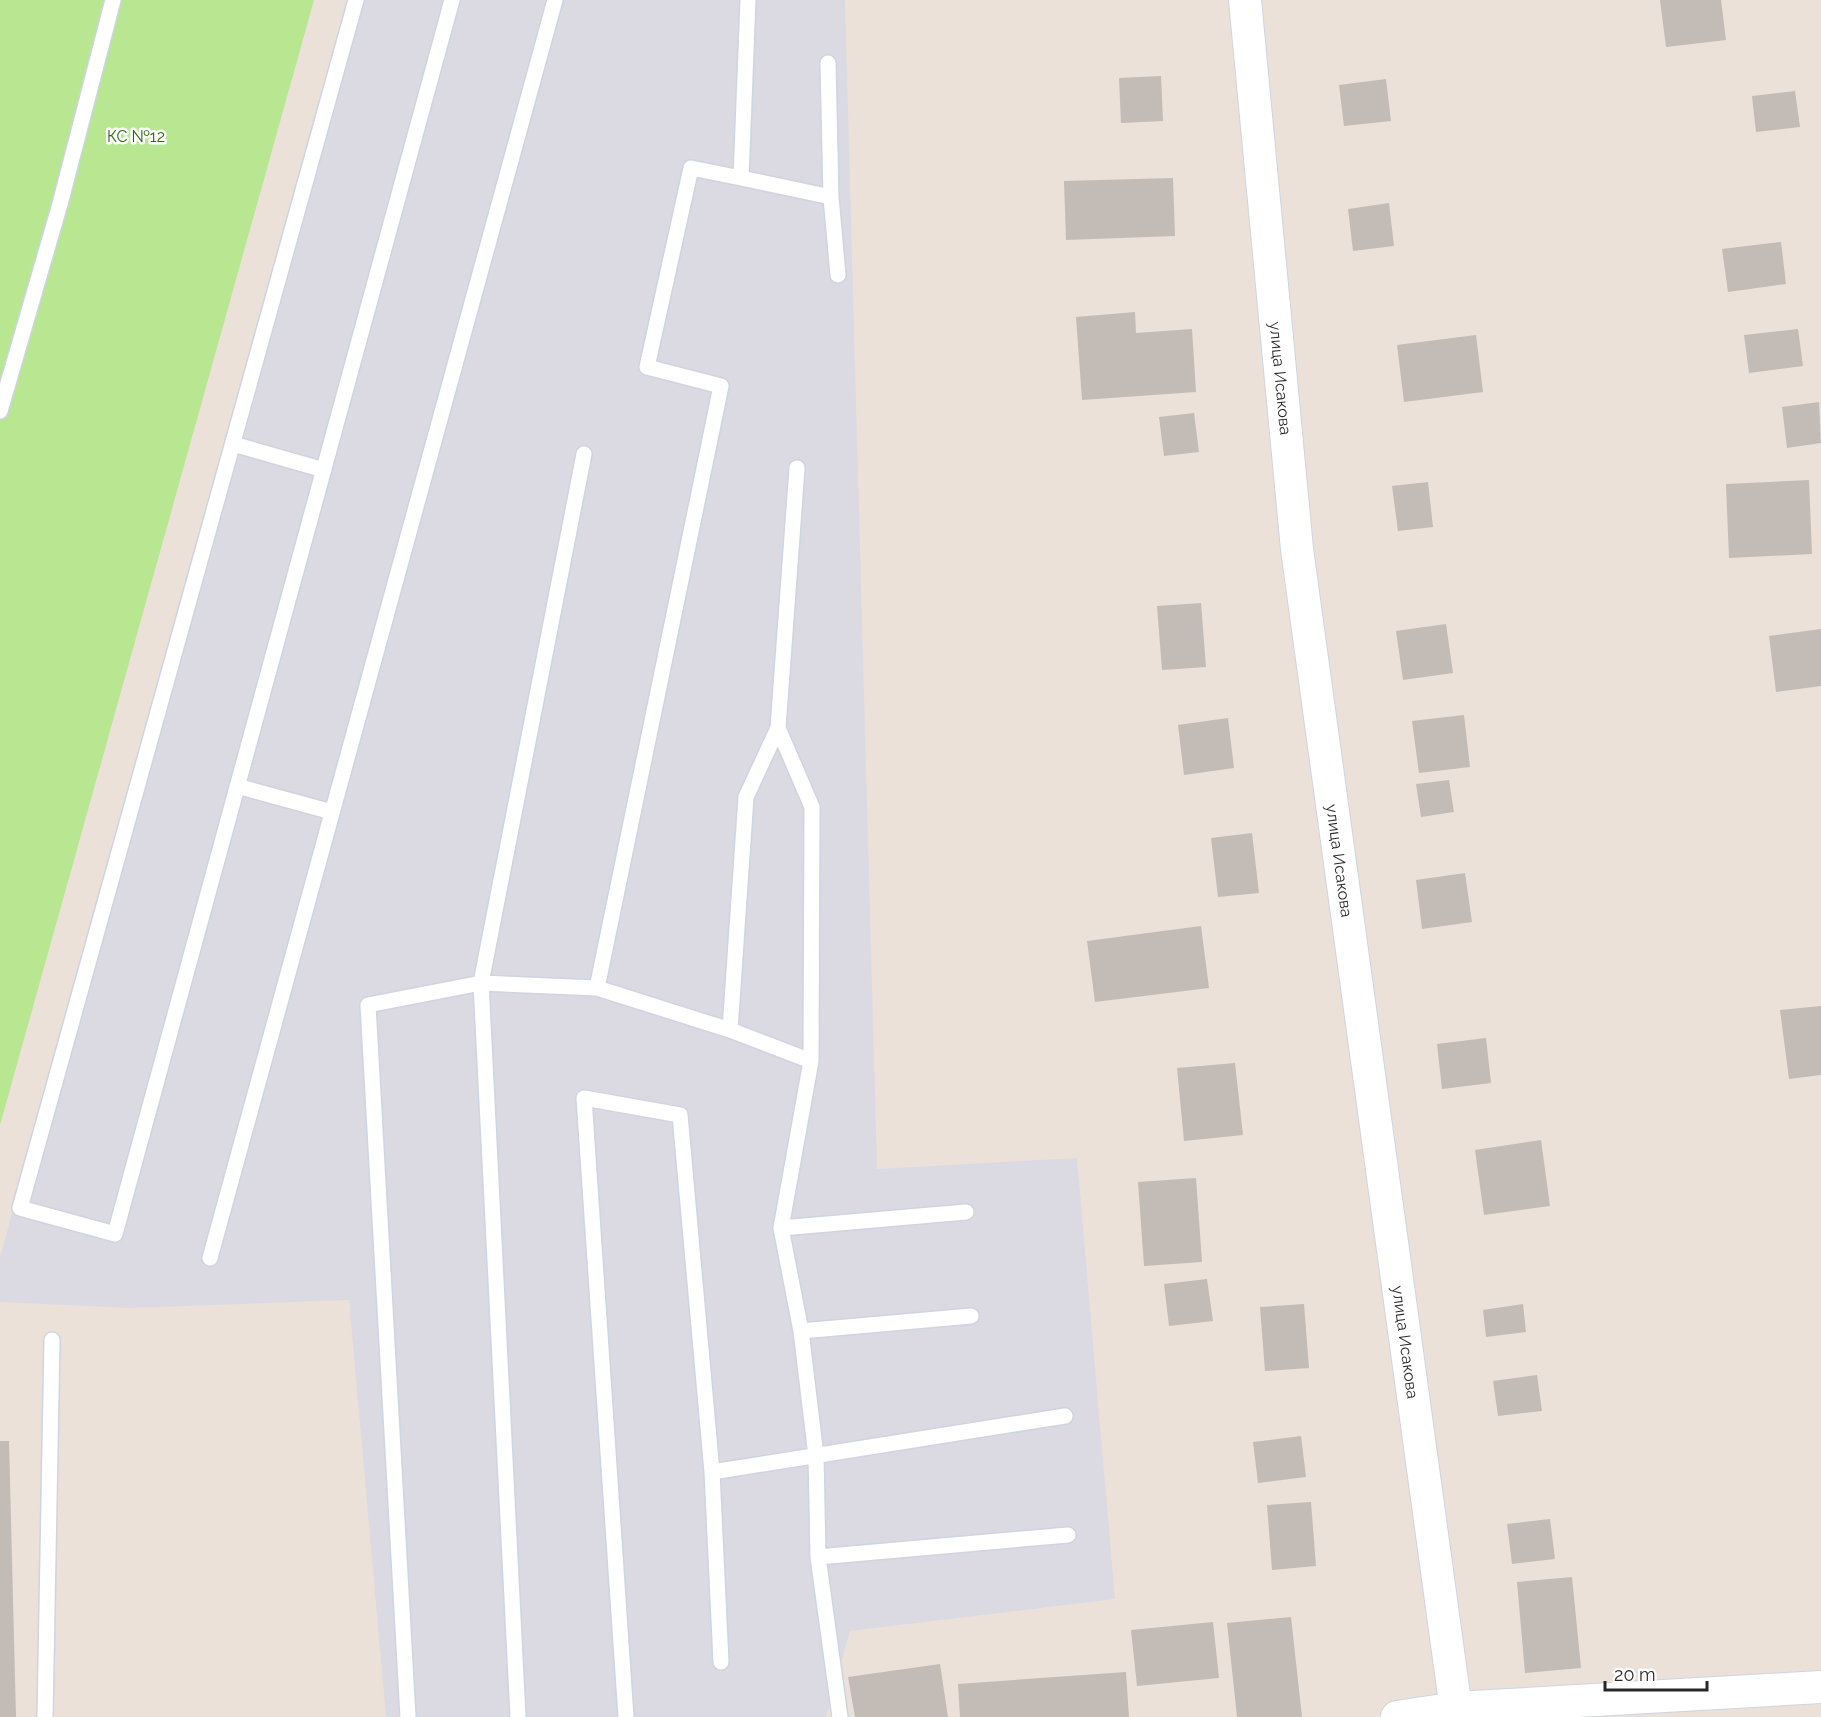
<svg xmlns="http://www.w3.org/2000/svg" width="1821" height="1717" viewBox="0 0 1821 1717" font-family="Raleway,sans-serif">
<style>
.industrial{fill:#dbdae3}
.green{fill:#b8e691}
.building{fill:#c3bbb5}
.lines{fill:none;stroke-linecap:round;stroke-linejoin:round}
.service-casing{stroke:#ced4e2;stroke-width:18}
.minor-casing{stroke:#ced4e2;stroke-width:34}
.service{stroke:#fff;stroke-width:15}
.minor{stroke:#fff;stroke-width:32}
.labels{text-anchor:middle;stroke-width:5;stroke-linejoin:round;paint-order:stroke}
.park-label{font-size:16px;fill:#306716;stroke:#fff}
.street-label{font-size:16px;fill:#282828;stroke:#fff}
</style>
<rect width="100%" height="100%" fill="#ebe1d8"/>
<path class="industrial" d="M348 0H845L877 1169 1077 1158 1115 1599 850 1631 826 1717H386L349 1300 131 1308 0 1302V1257Z"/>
<path class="green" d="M0 0H314L0 1125Z"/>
<path class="building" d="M1660 0H1721L1726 40 1666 47Z
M1161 76 1163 121 1121 123 1119 78Z
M1386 79 1391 121 1344 126 1339 85Z
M1795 91 1800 127 1756 132 1752 96Z
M1173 178 1175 236 1066 240 1064 181Z
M1389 203 1394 246 1353 251 1348 209Z
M1781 242 1786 284 1728 292 1722 249Z
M1135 312 1136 333 1192 329 1196 392 1082 400 1076 317Z
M1798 329 1803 366 1749 373 1744 335Z
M1476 335 1483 392 1404 402 1397 345Z
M1819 402 1821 443 1787 448 1782 407Z
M1194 413 1199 452 1164 456 1159 417Z
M1809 480 1812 554 1729 558 1726 484Z
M1428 482 1433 527 1398 531 1392 486Z
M1201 603 1206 667 1162 670 1157 606Z
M1446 624 1453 673 1403 680 1396 631Z
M1821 629V686L1776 692 1769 636Z
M1464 715 1470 767 1419 773 1412 721Z
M1228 718 1234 768 1184 775 1178 725Z
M1449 780 1454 812 1421 817 1416 784Z
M1252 833 1259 893 1218 897 1211 838Z
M1465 873 1472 922 1422 929 1416 880Z
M1201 926 1209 988 1095 1002 1087 941Z
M1821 1006V1075L1789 1079 1780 1010Z
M1486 1038 1491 1083 1442 1089 1437 1044Z
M1235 1063 1243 1135 1184 1141 1177 1068Z
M1541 1140 1550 1206 1484 1215 1475 1150Z
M1196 1178 1202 1262 1144 1266 1138 1182Z
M1207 1279 1213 1321 1169 1326 1164 1284Z
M1304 1304 1309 1368 1265 1371 1260 1307Z
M1523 1304 1526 1332 1486 1337 1483 1310Z
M1537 1375 1542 1411 1498 1416 1493 1381Z
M1301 1436 1306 1477 1258 1483 1253 1442Z
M0 1441H9L16 1717H0Z
M1311 1502 1316 1566 1272 1570 1267 1505Z
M1550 1519 1555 1559 1512 1564 1507 1524Z
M1572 1577 1581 1668 1525 1673 1517 1582Z
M1291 1617 1302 1717H1237L1227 1623Z
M1213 1622 1219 1678 1137 1686 1131 1630Z
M940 1664 948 1717H855L848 1677Z
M1126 1672 1129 1717H960L958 1684Z"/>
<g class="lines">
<g class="service-casing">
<path id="service" d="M356 0 20 1208 115 1234 452 0
M828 63 831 197
M741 178 831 197 838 275
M0 411 60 204 113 0
M233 444 324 470
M797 468 778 728 812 807 811 1061
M237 786 332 812
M597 988 730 1030 746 797 778 728
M730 1030 811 1061 781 1228 801 1331 816 1456 818 1557 840 1717
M781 1228 966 1212
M210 1258 555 0
M801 1331 971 1316
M712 1472 1065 1416
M818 1557 1068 1535
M45 1717 52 1340
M408 1717 368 1005 481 983 597 988 721 386 647 367 691 168 741 178 748 0
M518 1717 481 983 584 454
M626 1717 584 1098 680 1115 712 1472 721 1662"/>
</g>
<g class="minor-casing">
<g id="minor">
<path id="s1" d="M1245 0 1297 549 1457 1717"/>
<path d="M1397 1717 1456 1708 1821 1687"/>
</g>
</g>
<use href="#service" class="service"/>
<use href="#minor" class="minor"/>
</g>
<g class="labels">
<g class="park-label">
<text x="136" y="142">КС №12</text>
</g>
<g class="street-label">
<text dy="6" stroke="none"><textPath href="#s1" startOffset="380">улица Исакова</textPath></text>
<text dy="6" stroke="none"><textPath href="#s1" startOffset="866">улица Исакова</textPath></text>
<text dy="6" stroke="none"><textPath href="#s1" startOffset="1352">улица Исакова</textPath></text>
</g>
</g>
<path d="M1605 1681v9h102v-9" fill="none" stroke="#282828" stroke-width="3"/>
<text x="1614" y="1681" font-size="18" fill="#282828" stroke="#ffffff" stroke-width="4.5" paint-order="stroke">20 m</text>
</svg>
